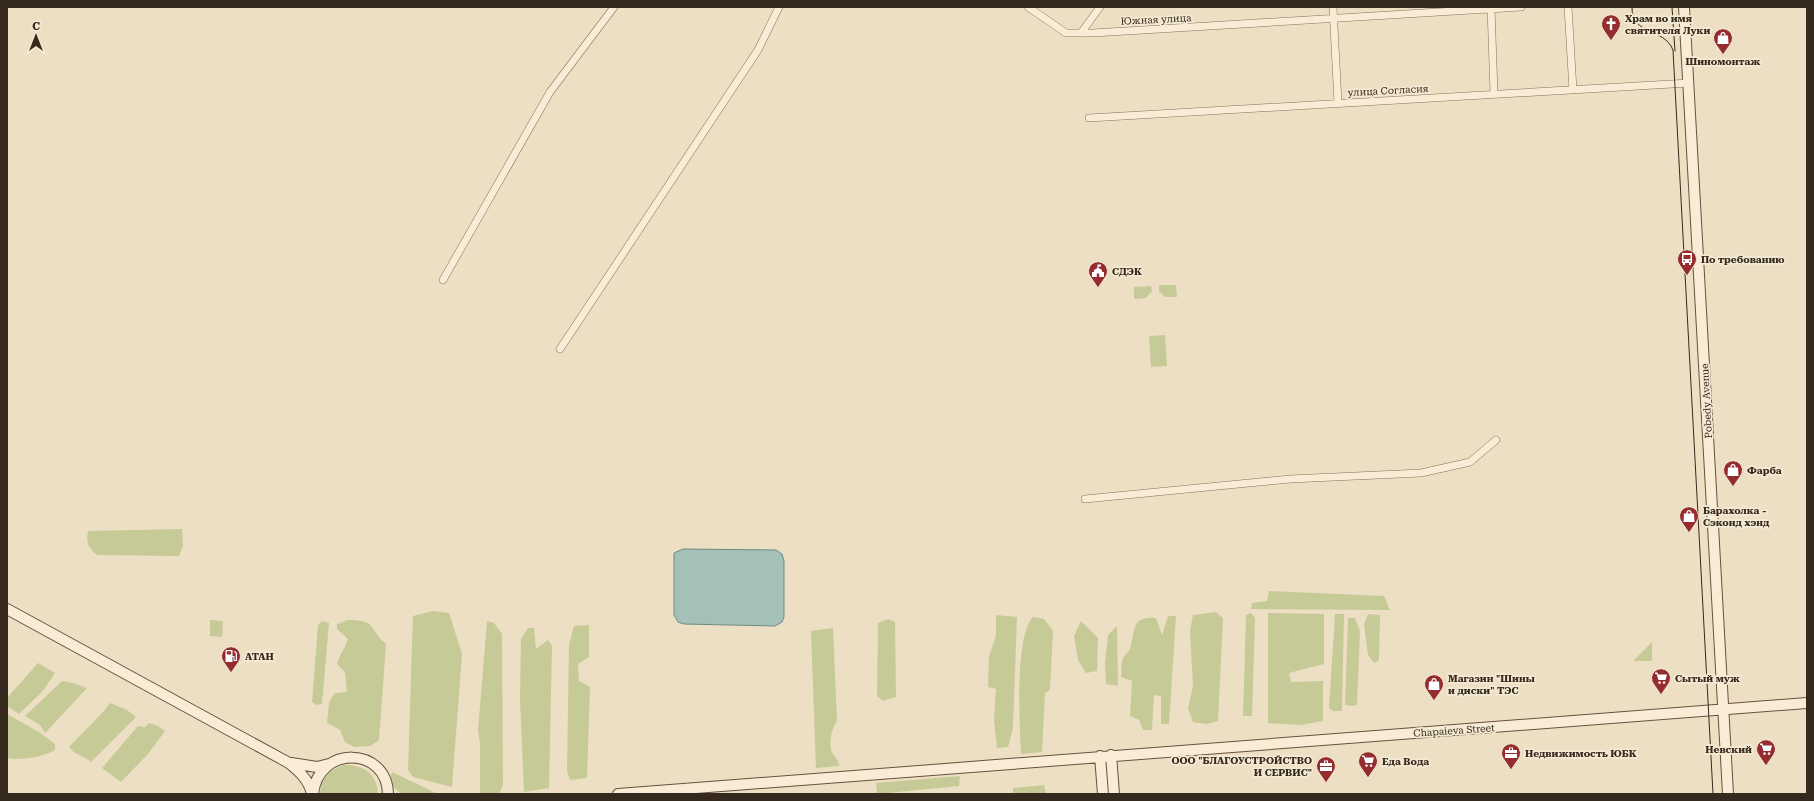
<svg xmlns="http://www.w3.org/2000/svg" width="1814" height="801" viewBox="0 0 1814 801" font-family="'Roboto Serif',serif">
<style>
.green{fill:#c6ca97}
.water{fill:#a5c0b7;stroke:#6c8d84}
.lines{fill:none;stroke-linecap:round;stroke-linejoin:round}
.street-casing{stroke:#86705a;stroke-width:8}
.secondary-casing{stroke:#68513d;stroke-width:12}
.street{stroke:#f8ecd6;stroke-width:7}
.secondary{stroke:#f8ecd6;stroke-width:10}
.tram{stroke:#36291e;stroke-width:1}
.labels{text-anchor:middle;stroke-width:3.5;stroke-linejoin:round;paint-order:stroke}
.poi-label{font-size:10px;font-weight:bold;fill:#36291e;stroke:#f4e9d2;text-anchor:start}
.street-label{font-size:10px;fill:#36291e;stroke:#f4e9d2}
</style>
<rect width="100%" height="100%" fill="#eddfc3"/>
<path class="green" d="M1159 285H1176L1177 297H1165L1159 291Z
M1151 286 1152 291 1146 298 1134 299V287Z
M1165 335 1167 366 1151 367 1149 336Z
M182 529 183 546 179 556 97 555C88 547 86 543 88 531Z
M1269 591 1384 596 1390 610 1251 609 1252 603 1267 601Z
M433 611 449 613 462 654 452 787 413 777 408 770 413 616Z
M1216 612 1223 618 1218 721 1206 724 1193 722 1188 709 1193 686 1190 631 1193 615Z
M1251 613 1255 618 1252 716H1243L1246 615Z
M1268 613 1324 614V664L1289 673 1291 682 1323 681V721L1300 725 1268 723Z
M1335 614H1344L1342 711H1333L1329 708Z
M1368 614 1380 615 1379 660 1374 663 1368 655 1364 624Z
M996 615 1017 617 1013 728 1008 747 997 748 994 720 996 689 988 687 989 657 996 635Z
M1168 616H1176L1169 724H1161V696L1154 695 1152 730H1143L1139 720 1130 716 1132 681 1121 677C1122 671 1121 663 1123 658 1125 655 1129 652 1130 648 1136 631 1130 616 1156 618L1162 635Z
M1033 617 1044 619 1053 631 1050 690 1045 693 1042 752 1021 754C1020 724 1014 638 1033 617Z
M1348 618H1355L1360 631 1357 705 1351 706 1345 705Z
M888 619 895 622 896 697 883 701 877 696 878 623Z
M210 620 223 621 222 637 210 636Z
M348 620C378 620 367 628 386 644L379 740 370 746 354 747 345 742 340 730 327 723 329 702 335 693 347 692 345 672 337 664C340 654 345 648 348 639L337 629V624Z
M322 621 329 623 322 704 316 705 312 702 318 625Z
M487 621 494 623 502 634 503 785 499 794H480V743L478 730Z
M1081 621 1098 638 1097 671 1086 673 1078 660 1074 636Z
M589 625V657L578 664 579 681 590 687 587 778 570 780 567 771 569 645 574 626Z
M1117 626 1118 686 1106 684 1105 663 1108 635Z
M528 628H534L536 649 548 640 552 646 549 788 524 792 520 699 521 639Z
M833 628 837 721C832 729 828 742 832 752 834 757 839 759 839 766L816 768 811 631Z
M1652 642V661H1633Z
M38 663 55 673 42 692 19 714 7 706V698Z
M62 681 73 683 87 688 45 733 40 725 25 716Z
M110 703 127 710 136 717 91 762C83 755 76 756 69 747L103 712Z
M7 714 39 732 55 744V750C41 757 23 761 7 758Z
M149 723 158 726 165 731 148 754 121 782 102 768 138 726 145 727Z
M345 765C364 765 377 774 378 794H320C321 778 331 769 345 765Z
M392 772 438 794H401C394 788 388 782 392 772Z
M960 776 959 786 877 794 876 783Z
M1044 785 1046 794H1013V788Z"/>
<path class="water" d="M683 549 776 550 782 554 784 561V617L782 622 775 626 684 624 678 622 674 615V553Z"/>
<g class="lines">
<g class="street-casing">
<path id="street" d="M1028 7 1066 33H1093L1521 7
M1333 7 1338 103
M1491 7 1494 94
M1568 7 1573 90
M1081 33 1100 7
M1089 118 1689 83
M443 280 550 92 614 7
M560 349 758 50 779 7
M1085 499 1290 479 1421 473 1470 462 1496 440"/>
</g>
<g class="secondary-casing">
<path id="secondary" d="M1684 7 1728 794
M7 609 289 763C299 771 309 780 312 794
M1111 755 1114 794
M1100 756 1103 794
M291 763 317 767 329 764
M313 794C318 745 387 746 388 794
M618 794 1807 703"/>
</g>
<use href="#street" class="street"/>
<use href="#secondary" class="secondary"/>
<path class="tram" d="M1632 7C1631 36 1664 27 1673 50L1713 794
M1672 7 1675 51"/>
</g>
<defs>
<g id="church-pin" transform="scale(1)"><path d="M0 17L-7.5 6A9.5 9.5 0 1 1 7.5 6Z" fill="#942c30" stroke="#f4e9d2"/><path d="M-1.2-6h2.4v3.5h3.3v2.4h-3.3V6h-2.4V-.1h-3.3v-2.4h3.3Z" fill="#fff"/></g>
<g id="shop-pin" transform="scale(1)"><path d="M0 17L-7.5 6A9.5 9.5 0 1 1 7.5 6Z" fill="#942c30" stroke="#f4e9d2"/><path d="M-5-2.5h2.3a2.7 3.5 0 0 1 5.4 0H5L5.5 6h-11ZM-1.5-2.5h3a1.5 2.3 0 0 0-3 0Z" fill="#fff"/></g>
<g id="bus-pin" transform="scale(1)"><path d="M0 17L-7.5 6A9.5 9.5 0 1 1 7.5 6Z" fill="#942c30" stroke="#f4e9d2"/><path d="M-5-6H5V4H4V6H2V4H-2V6H-4V4H-5ZM-3.5-4V0h7V-4ZM-3.5 1.2v1.5H-2V1.2ZM2 1.2v1.5H3.5V1.2Z" fill="#fff"/></g>
<g id="civic-pin" transform="scale(1)"><path d="M0 17L-7.5 6A9.5 9.5 0 1 1 7.5 6Z" fill="#942c30" stroke="#f4e9d2"/><path d="M-.6-6.5H3V-4.5H.6V-3L4-1V1h2V6H-6V1h2V-1L-.6-3ZM-1.2 2.5V6h2.4V2.5Z" fill="#fff"/></g>
<g id="fuel-pin" transform="scale(1)"><path d="M0 17L-7.5 6A9.5 9.5 0 1 1 7.5 6Z" fill="#942c30" stroke="#f4e9d2"/><path d="M-5.5-6h7V0h2V4h1.3V-2.5L3-4.5l.8-.8L6-3V5H2.5V1h-1V6h-7ZM-4.2-4.7v3.2H.2V-4.7Z" fill="#fff"/></g>
<g id="supermarket-pin" transform="scale(1)"><path d="M0 17L-7.5 6A9.5 9.5 0 1 1 7.5 6Z" fill="#942c30" stroke="#f4e9d2"/><path d="M-6-5.5h2.5l.6 2H6L4.5 2H-2.5L-4.4-4H-6ZM-1.5 3.2a1.3 1.3 0 1 0 .1 0ZM3 3.2a1.3 1.3 0 1 0 .1 0Z" fill="#fff"/></g>
<g id="office-pin" transform="scale(1)"><path d="M0 17L-7.5 6A9.5 9.5 0 1 1 7.5 6Z" fill="#942c30" stroke="#f4e9d2"/><path d="M-6-3h4V-5.5h4V-3h4V5H-6ZM-1-4.5V-3h2v-1.5ZM-6 0V1H6V0Z" fill="#fff"/></g>
</defs>
<g fill-rule="evenodd">
<use href="#church-pin" x="1611" y="24"/>
<use href="#shop-pin" x="1723" y="38"/>
<use href="#bus-pin" x="1687" y="259"/>
<use href="#civic-pin" x="1098" y="271"/>
<use href="#shop-pin" x="1733" y="470"/>
<use href="#shop-pin" x="1689" y="516"/>
<use href="#fuel-pin" x="231" y="656"/>
<use href="#supermarket-pin" x="1661" y="678"/>
<use href="#shop-pin" x="1434" y="684"/>
<use href="#supermarket-pin" x="1766" y="749"/>
<use href="#office-pin" x="1511" y="753"/>
<use href="#supermarket-pin" x="1368" y="761"/>
<use href="#office-pin" x="1326" y="766"/>
</g>
<g class="labels">
<g class="poi-label">
<text x="1625" y="22">Храм во имя<tspan x="1625" dy="12">святителя Луки</tspan></text>
<text x="1723" y="65" text-anchor="middle">Шиномонтаж</text>
<text x="1701" y="263">По требованию</text>
<text x="1112" y="275">СДЭК</text>
<text x="1747" y="474">Фарба</text>
<text x="1703" y="514">Барахолка -<tspan x="1703" dy="12">Сэконд хэнд</tspan></text>
<text x="245" y="660">АТАН</text>
<text x="1448" y="682">Магазин "Шины<tspan x="1448" dy="12">и диски" ТЭС</tspan></text>
<text x="1675" y="682">Сытый муж</text>
<text x="1752" y="753" text-anchor="end">Невский</text>
<text x="1525" y="757">Недвижимость ЮБК</text>
<text x="1312" y="764" text-anchor="end">ООО "БЛАГОУСТРОЙСТВО<tspan x="1312" dy="12">И СЕРВИС"</tspan></text>
<text x="1382" y="765">Еда Вода</text>
</g>
<g class="street-label">
<text transform="translate(1156 19) rotate(-3)" y="4">Южная улица</text>
<text transform="translate(1388 90) rotate(-3)" y="4">улица Согласия</text>
<text transform="translate(1706 401) rotate(-93)" y="4">Pobedy Avenue</text>
<text transform="translate(1454 730) rotate(-4)" y="4">Chapaieva Street</text>
</g>
</g>
<rect width="1814" height="801" fill="none" stroke="#36291e" stroke-width="16"/>
<g transform="translate(36 36)" stroke="#f4e9d2" stroke-width="3" paint-order="stroke">
<path d="M0-3L7 15L0 10L-7 15Z" fill="#36291e"/>
<text y="-6" font-size="11" font-weight="bold" text-anchor="middle" fill="#36291e">С</text>
</g>
</svg>
